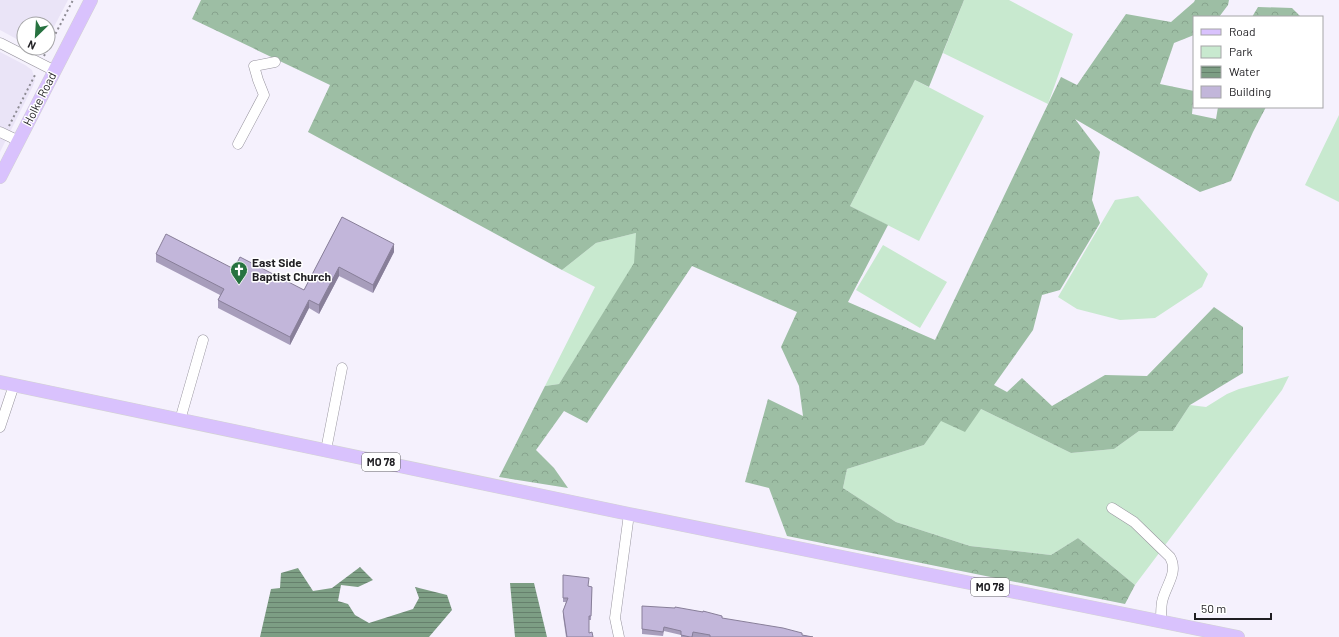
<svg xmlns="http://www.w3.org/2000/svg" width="1339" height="637" viewBox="0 0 1339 637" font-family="Barlow,sans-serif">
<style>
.built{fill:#eae4f7}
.green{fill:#c8e9cf}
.forest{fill:url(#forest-crowns)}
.water{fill:url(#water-rules)}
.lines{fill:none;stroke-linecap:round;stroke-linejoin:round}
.minor-casing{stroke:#98959f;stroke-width:11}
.major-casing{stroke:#d2d2d3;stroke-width:14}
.path{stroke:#8d8b93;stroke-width:2;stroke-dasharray:2 3;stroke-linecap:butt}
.minor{stroke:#fff;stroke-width:10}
.major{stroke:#d9c2fd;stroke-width:13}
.wall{fill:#a79dbb}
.shaded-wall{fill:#887f99}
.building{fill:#c2b6da;stroke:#887f99}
.labels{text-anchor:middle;stroke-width:3;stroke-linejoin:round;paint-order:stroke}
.shield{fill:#fff;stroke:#626264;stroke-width:1}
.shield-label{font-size:11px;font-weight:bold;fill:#1f1e22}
.street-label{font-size:12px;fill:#1f1e22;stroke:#fff}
.poi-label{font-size:12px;font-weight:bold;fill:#1f1e22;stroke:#fff;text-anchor:start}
</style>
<defs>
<pattern id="forest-crowns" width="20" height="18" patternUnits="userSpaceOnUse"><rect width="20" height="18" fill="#9dbea4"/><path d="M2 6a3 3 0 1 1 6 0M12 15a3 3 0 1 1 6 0" fill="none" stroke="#87a38d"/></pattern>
<pattern id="water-rules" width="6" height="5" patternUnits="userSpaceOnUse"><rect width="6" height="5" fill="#7d9e84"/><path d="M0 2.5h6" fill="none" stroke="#66806c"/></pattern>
</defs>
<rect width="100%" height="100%" fill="#f5f1fd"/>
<path class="built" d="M0 0H68L48 38V24H24V43L0 30Z
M0 52 25 65 32 70 35 80 33 86 0 152Z"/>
<path class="green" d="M964 0H1009L1073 34 1048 104 943 53Z
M915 80 984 116 919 241 850 206Z
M1339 115V202L1305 185Z
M1138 196 1208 274 1202 287 1155 318 1120 320 1077 309 1058 297 1115 200Z
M636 233 635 263 559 384 545 386 595 287 562 270 596 243Z
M883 245 947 282 920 328 856 290Z
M1289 376 1282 390 1135 585 1078 538 1051 555 970 546 896 522 843 488 847 469 924 445 941 420 981 409 1071 453 1114 449 1139 431H1173L1190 405 1206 407 1227 394 1239 389Z"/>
<path class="forest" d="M201 0H964L929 87 915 80 850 206 888 225 848 302 935 340 1061 77 1077 85 1126 14 1171 22 1194 2 1195 0H1229L1228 5 1219 17H1194V35L1174 43 1160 84 1194 91 1192 114 1216 119 1218 107H1266L1253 132 1231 181 1200 192 1075 119 1100 152 1092 200 1100 223 1060 290 1042 295 1033 330 994 385 1007 392 1022 378 1052 406 1105 375 1147 376 1214 307 1243 327V373L1190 405 1173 431H1139L1114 449 1071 453 981 409 965 432 941 421 924 445 847 469 843 488 896 522 970 546 1051 555 1078 538 1135 585 1125 604 787 536 769 488 745 482 768 399 803 416 799 386 781 347 797 312 692 266 587 423 564 411 536 450 554 468 568 488 499 477 545 386 559 384 634 263 636 233 596 243 562 270 308 132 330 85 192 19Z
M1258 7 1292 8 1301 17H1252Z"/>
<path class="water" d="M360 567 373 580 358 587 341 585 338 601 348 604 355 615 369 623 413 609 419 598 415 587 447 595 452 610 429 637H260L271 589 280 588 281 573 298 568 313 591 332 588Z
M510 583H534L547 637H515Z"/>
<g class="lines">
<g class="minor-casing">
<path id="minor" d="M0 43 55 71
M0 132 19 141
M238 144 264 95 258 80 254 66 275 62
M180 420 203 340
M0 427 14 385
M326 450 342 368
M1112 508 1134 522 1170 557C1179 573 1165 586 1162 602 1161 608 1161 615 1161 622
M619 637 615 618 629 514"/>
</g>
<g class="major-casing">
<path id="major" d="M0 177 91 0
M0 382 629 514 1238 637"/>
</g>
<path class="path" d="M44 56 73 0
M9 126 36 73"/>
<use href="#minor" class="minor"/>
<use href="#major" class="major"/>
</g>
<path class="wall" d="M342 217 394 252 373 293 339 276 319 314 309 308 290 345 218 308V300L220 295 156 262V254L234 269 304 290Z
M563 575 588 586 592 587 591 620H589V633L593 637H566L563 616V611L566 602H563Z
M642 606 703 612 722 619 813 637H681V635L664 631 663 636 642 634Z"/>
<path class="shaded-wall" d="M394 244V252L373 293V285Z
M339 267V276L319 314V305Z
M309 300V308L290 345V337Z"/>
<path class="building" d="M342 217 394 244 373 285 339 267 319 305 309 300 290 337 218 300 224 289 156 254 166 234 234 269 240 257 304 290Z
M563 575 589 578 588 586 592 587 591 616H589V633L592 632 593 637H567L563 611 568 598H563Z
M642 606 675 608V607L703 612V611L722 616V618L783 628 802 633V635L813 637H710V635L693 632 692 637H690L681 635V631L664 627 663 632 642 629Z"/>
<defs>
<g id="church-pin" transform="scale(0.9)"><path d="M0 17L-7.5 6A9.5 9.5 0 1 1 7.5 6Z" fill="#277240" stroke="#fff"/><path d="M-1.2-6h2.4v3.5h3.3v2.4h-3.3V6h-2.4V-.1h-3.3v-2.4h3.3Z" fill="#fff"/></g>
</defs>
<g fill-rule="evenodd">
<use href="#church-pin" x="239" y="270"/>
</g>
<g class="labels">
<g class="shield">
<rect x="362" y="453" width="38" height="18" rx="3"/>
<rect x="971" y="578" width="38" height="18" rx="3"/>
</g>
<g class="shield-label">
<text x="381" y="466">MO 78</text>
<text x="990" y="591">MO 78</text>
</g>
<g class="street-label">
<text transform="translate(40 99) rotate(-63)" y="4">Holke Road</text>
</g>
<g class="poi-label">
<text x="252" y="267">East Side<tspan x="252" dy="14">Baptist Church</tspan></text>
</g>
</g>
<rect x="1193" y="16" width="130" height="92" fill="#ffffff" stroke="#a5a5a7"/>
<rect x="1201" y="29" width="20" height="6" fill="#d9c2fd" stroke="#a5a5a7"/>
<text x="1229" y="36" font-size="12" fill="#1f1e22">Road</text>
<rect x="1201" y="46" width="20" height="12" fill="#c8e9cf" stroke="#a5a5a7"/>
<text x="1229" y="56" font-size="12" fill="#1f1e22">Park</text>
<rect x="1201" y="66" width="20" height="12" fill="url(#water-rules)" stroke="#a5a5a7"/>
<text x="1229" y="76" font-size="12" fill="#1f1e22">Water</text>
<rect x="1201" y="86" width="20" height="12" fill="#c2b6da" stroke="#a5a5a7"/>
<text x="1229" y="96" font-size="12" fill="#1f1e22">Building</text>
<g transform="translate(36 36) rotate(205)"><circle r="19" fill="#ffffff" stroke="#a5a5a7"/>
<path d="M0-3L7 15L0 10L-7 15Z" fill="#277240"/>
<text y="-6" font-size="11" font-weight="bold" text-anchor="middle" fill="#1f1e22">N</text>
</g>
<path d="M1195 613v6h76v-6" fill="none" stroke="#1f1e22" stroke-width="2"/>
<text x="1201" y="613" font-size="12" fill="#1f1e22" stroke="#ffffff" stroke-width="3" paint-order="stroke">50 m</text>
</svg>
